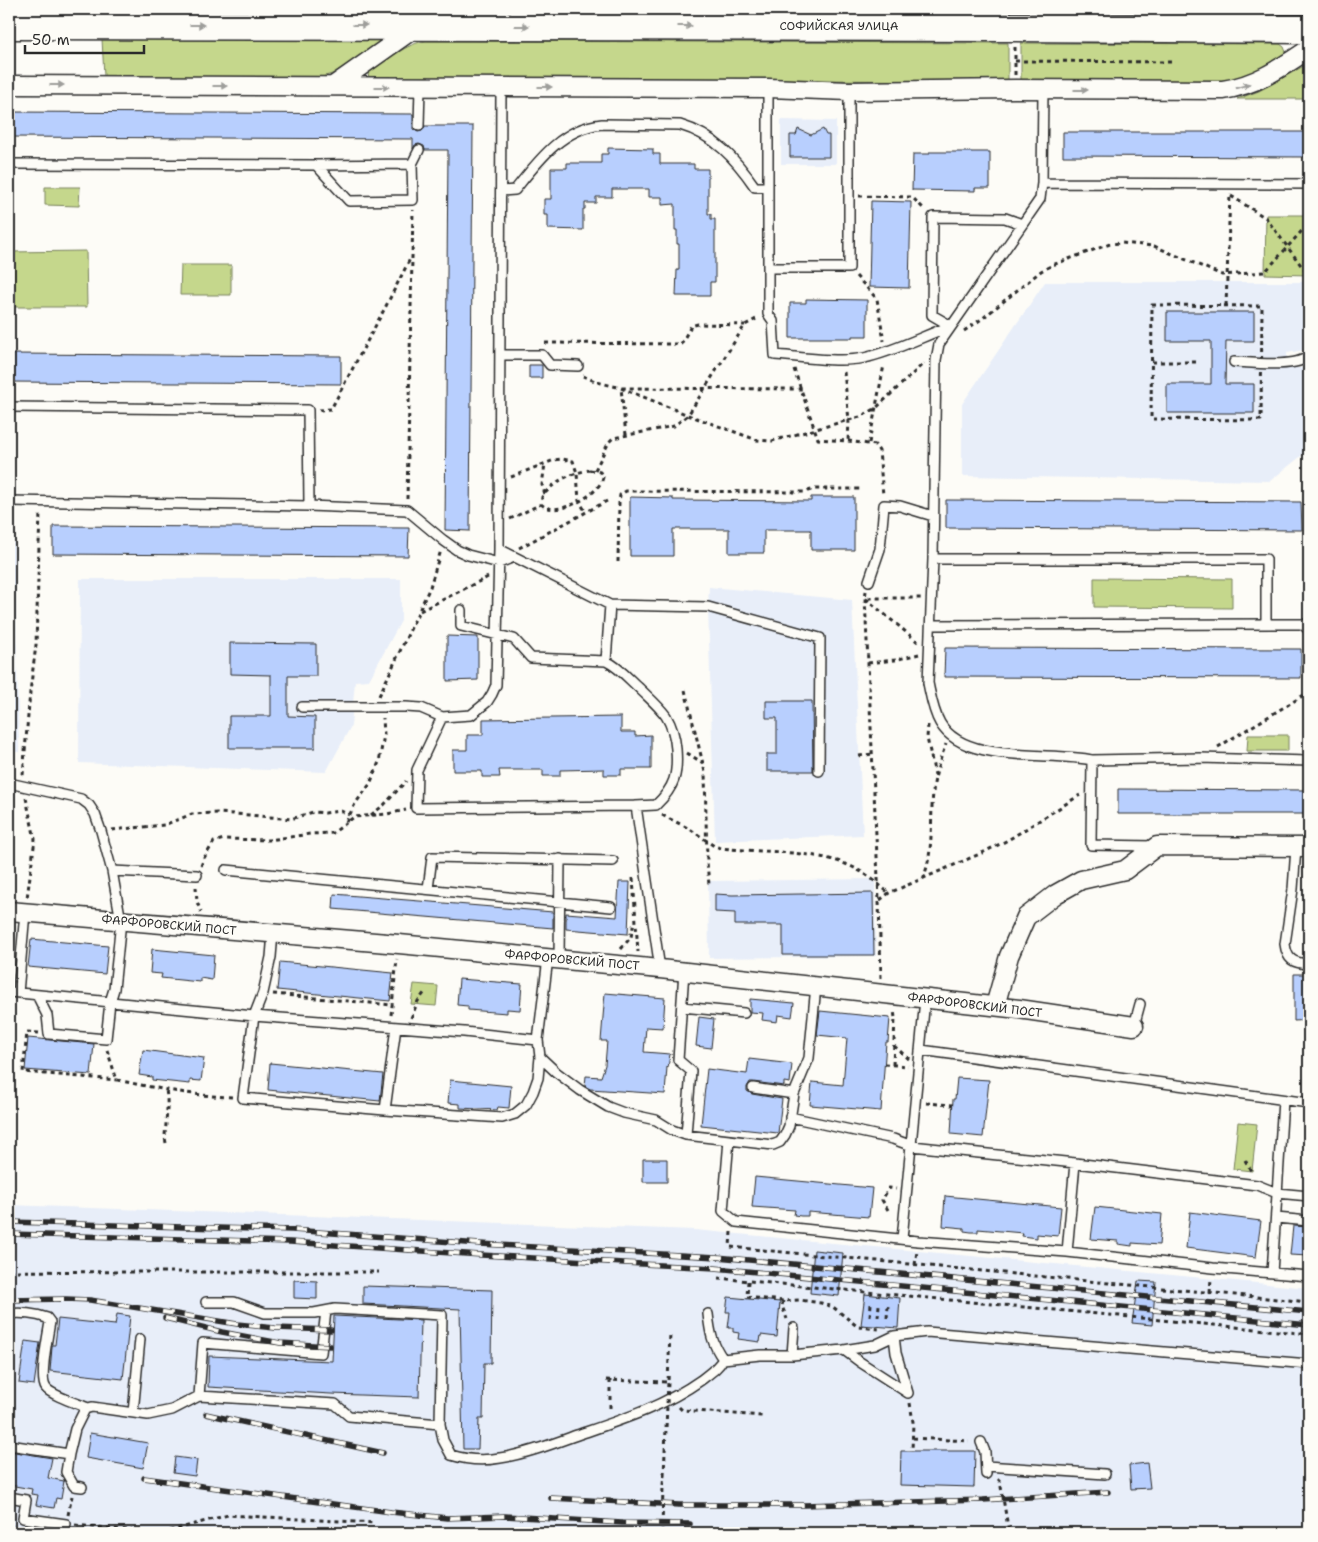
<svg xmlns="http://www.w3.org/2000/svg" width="1318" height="1542" viewBox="0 0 1318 1542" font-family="'Shantell Sans',sans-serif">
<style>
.built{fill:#e8eef9}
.green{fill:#c5d78c;stroke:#78815c}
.building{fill:#b8cffe;stroke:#2b2b2b}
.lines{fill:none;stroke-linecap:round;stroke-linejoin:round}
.lane-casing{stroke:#2b2b2b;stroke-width:12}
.street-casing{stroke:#2b2b2b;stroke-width:21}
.primary-casing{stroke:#2b2b2b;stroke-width:31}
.path{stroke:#2b2b2b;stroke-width:3;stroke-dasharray:4 4;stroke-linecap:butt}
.lane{stroke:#fdfcf7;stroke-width:9}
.street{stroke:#fdfcf7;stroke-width:18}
.primary{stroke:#fdfcf7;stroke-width:28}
.rail-casing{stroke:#2b2b2b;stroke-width:5.5}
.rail{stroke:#fdfcf7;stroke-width:4;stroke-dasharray:11;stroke-linecap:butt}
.path-bridge{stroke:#2b2b2b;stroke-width:3;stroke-dasharray:4 4;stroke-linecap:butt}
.oneway{fill:#9e9e9b}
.labels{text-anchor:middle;stroke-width:4;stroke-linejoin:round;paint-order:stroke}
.street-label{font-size:12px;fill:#2b2b2b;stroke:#fdfcf7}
</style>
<rect width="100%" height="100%" fill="#fdfcf7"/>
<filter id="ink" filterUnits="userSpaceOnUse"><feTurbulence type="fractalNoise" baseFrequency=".02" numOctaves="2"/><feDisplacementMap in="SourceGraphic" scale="10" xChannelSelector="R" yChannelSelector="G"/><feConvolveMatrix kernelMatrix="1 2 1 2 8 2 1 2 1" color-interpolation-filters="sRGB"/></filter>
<g filter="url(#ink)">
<path class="built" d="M781 120 836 121V164H781Z
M1045 282H1305L1304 350 1287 353V368H1306L1305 453 1270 481 962 476V404Z
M9 533H14L19 752H9Z
M80 579H401V621L369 680 355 681 351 726 326 772 79 763Z
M709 587 852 600 863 835 715 841 708 607Z
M875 879 876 956 709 958 708 881Z
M9 1205 695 1230 1309 1288V1533H9Z"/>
<path class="green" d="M102 39 378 40 380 42 379 45 332 74 318 78 104 76Z
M426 41 1008 43V81L372 78 369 77 368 74 370 71C386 61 407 43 426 41Z
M1021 43 1280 44 1284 47 1286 52 1284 56C1262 68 1247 78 1222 81L1021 80Z
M1309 63V99H1237L1259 91Z
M45 187H80L79 206 45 205Z
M1266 215H1309V275L1265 274Z
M86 251 87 307H9V252Z
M181 265H231V295H180Z
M1094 578 1232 579V608L1094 607Z
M1248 735H1288V751H1247Z
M414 984 438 986 436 1006 411 1004Z
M1238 1122 1257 1124 1252 1171 1233 1169Z"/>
<path class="building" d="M9 112 413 114V129L418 132 422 131 425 126H473L470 531 445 530 448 150H425L424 146 419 144 415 145 413 149V139L9 137Z
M798 129 811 135 823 129 826 135H829V157H790V135H796Z
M1063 132H1309V157L1063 156Z
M608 148 653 149V154H660V164H694V169H708V214H711V219H715V282H710V296H676L677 270H679V244H677V230H675V204L662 205V197H649V189H612V197H596V203H585V209H583V230L548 229V215H544V199H551V168H567V163H601V154H608Z
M929 152H990V188H975V191L912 190 913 154H929Z
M871 201 911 202 909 288 869 287Z
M806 299 867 300V336H852V338H790V303H806Z
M1167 312H1254V341H1226L1225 384H1254V413H1167V384H1211V341H1167Z
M9 354 341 356V384L9 382Z
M529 365H542V378H529Z
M630 497 673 498V500L811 501V497H854V550H811V530H764V553H729V529H673V556H630Z
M946 500 1301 502 1302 530 946 528Z
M53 526 409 528 408 556 53 554Z
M447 636 478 637V680L447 681Z
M230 643 316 644V676H288V716L315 717V748H229V716H271V675L230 674Z
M945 648 1301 649V678L944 677Z
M766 701H812L813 771H767V754H777V718H766Z
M621 717V732H635V736L651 735V769H621V775H604V769L560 770V776H543V770H499L500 777H482V771H453V750H467V735H483V719Z
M1118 789 1309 790V814H1118Z
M619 882H630L628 934 566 929V913L617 917Z
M873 893 874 955H783V925H735V913L715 912V894L732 895Z
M334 894 553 912V928L333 909Z
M31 939 108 946 105 974 28 967Z
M152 949 214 955 212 980 200 978V982L161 978 162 974 150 973Z
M280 962 393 973 390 1001 277 990Z
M1294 974H1309V1020L1294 1021Z
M459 979 522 984 520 1010 507 1009V1013L468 1010V1006L457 1005Z
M605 993 665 998 663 1028 646 1027 644 1052 670 1054 668 1068 667 1067 665 1094 590 1089 585 1086 586 1076 601 1077 605 1065 607 1041H601Z
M750 999 794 1003 792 1017 778 1015 777 1022 762 1020 763 1013 750 1012Z
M820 1011 890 1018 888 1042H886L881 1111 810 1105 812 1082 843 1085 847 1038 817 1035Z
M699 1017 714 1019 711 1048 696 1046Z
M28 1038 94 1044 91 1075 25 1070Z
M143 1050 204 1058 201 1081 190 1080V1084L152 1080V1077L139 1075Z
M749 1059 792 1064 790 1083 784 1082V1086L753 1082H750L747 1087V1091L752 1094 782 1099 778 1133 701 1125 707 1069 747 1074Z
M270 1063 383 1074 380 1101 268 1090Z
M957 1078 989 1080 983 1137 951 1134 953 1099H955Z
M450 1080 511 1086 509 1108 498 1107 497 1110 460 1108V1104L448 1103Z
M643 1159H667V1182H643Z
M755 1177 872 1188 869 1217 808 1212V1216H801L794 1215 795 1210 752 1207Z
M945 1196 1061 1207 1058 1236 1037 1234V1238L1029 1237 1022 1236 1023 1233 978 1229V1232H971L964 1231V1228L943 1226Z
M1095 1207 1162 1214 1159 1245 1132 1243V1246L1118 1244V1241L1091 1239Z
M1190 1212 1261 1221 1256 1257 1186 1248Z
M1293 1226 1309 1227V1256L1290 1255Z
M814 1250 843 1253 839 1296 810 1293Z
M294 1280 317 1281V1299L294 1298Z
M1138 1281 1156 1282 1152 1325 1132 1323Z
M363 1286 492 1290 491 1363H484L483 1419H479L478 1449H463L460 1309 363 1304Z
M865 1294 900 1298 898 1328 861 1325Z
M728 1297 780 1302 777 1337 761 1335 760 1342 738 1339 739 1333 733 1332V1328H728L730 1312H726Z
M117 1314 130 1316 123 1379 50 1371 52 1347V1345H55L58 1319 115 1325Z
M334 1316 421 1320 419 1397 331 1394 208 1387 209 1356 332 1361Z
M25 1341 40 1343 34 1385 19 1383Z
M90 1433 148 1443 143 1468 86 1458Z
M9 1451 52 1458 48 1478 64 1481 61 1499 56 1498 54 1508 36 1505 38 1495 31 1494 32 1489 9 1485Z
M901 1451H975L974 1487 900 1485Z
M175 1457 197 1460 195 1476 173 1473Z
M1147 1463 1150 1488 1131 1489 1129 1465Z"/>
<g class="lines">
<g class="lane-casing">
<path id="lane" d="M768 88V314L773 321 775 355C800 357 840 363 864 358 893 352 923 336 951 326
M1043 90 1042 183 1040 199 939 344 936 360 933 559 928 683C931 697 933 711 940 723 964 765 1051 751 1092 760L1200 758 1309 761
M419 126 420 87
M9 164 316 165 412 164
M316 165 349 201 413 200 412 164 419 150
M1042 183 1309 184
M501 191 515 190C538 161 562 128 602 124L680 125C714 135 735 158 755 187H768
M768 268H849V91
M951 326 932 315 933 217 1005 218 1022 224
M500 355H542L550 365 578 366
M1234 362C1253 363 1296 368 1309 356
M9 407 308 410 309 506
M9 501 309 506 407 510 443 540 457 550 468 555 499 563 514 557
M499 549 610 605 606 661
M933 559H1266V624
M869 581 880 549 884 505 900 506 933 516
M610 605 708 607 820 638 819 771
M931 625 1302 624 1309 630
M302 707H406L421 708 442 717 471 715 487 702 492 694 496 685 499 549 501 87
M442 717 417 770 416 808 636 806 656 805C675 787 678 774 676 749 675 737 672 726 666 716 658 705 648 697 639 688 628 678 619 667 606 661L531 658 514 639 461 626V610
M1092 760 1091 845 1154 846
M9 783 81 799 89 805 95 814 101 831 112 871 121 921 114 989 110 1002 106 1039 49 1034 47 1015 37 995
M636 806 660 969
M1296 848 1293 889 1285 944C1287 960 1293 963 1309 964
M226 870 611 907
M112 871 197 875
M428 889 432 857 613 861
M273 933 271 957 263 993 254 1016 243 1098 385 1110 502 1118 515 1114 526 1105 533 1092 538 1078 540 1057 538 1040 548 958
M559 959 560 859
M684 971 678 1060 691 1071 686 1135
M9 992 254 1016 464 1032 538 1040
M18 993 25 912
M682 1007 744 1013
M1134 1026 1140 1004
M921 1050 1309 1103
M540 1057 556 1072 580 1090 608 1107 624 1113 656 1120 672 1130 686 1135 773 1145 780 1142 785 1135 789 1126 794 1094 809 1058 816 986
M753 1088 794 1094
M385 1110 396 1027
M790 1117 893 1139 912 1146 1075 1163 1257 1185 1277 1193 1309 1196
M729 1140 723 1211 736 1222 918 1241 1067 1252 1213 1268 1309 1276
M1276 1218 1309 1221
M902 1239 925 999
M1067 1252 1075 1163
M1272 1273 1283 1100
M206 1302H234L265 1313H314L335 1309 442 1315 440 1424
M9 1314C20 1312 36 1314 47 1318L50 1322C48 1334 39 1379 46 1388 51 1395 79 1404 88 1408
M708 1314C710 1332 712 1344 723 1359
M894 1336 896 1353 908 1393
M844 1350 875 1345 894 1336 927 1332 1309 1364
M792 1355 794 1328
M199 1396 203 1343 321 1353 326 1311
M133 1413 140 1339
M981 1442 985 1452 986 1474
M9 1445 69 1454 66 1472 74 1486 82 1487
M69 1454 75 1429 85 1409 92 1407 148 1415 172 1410 199 1396 335 1404 349 1416 440 1424 443 1440 451 1455C467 1460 484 1461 500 1458 526 1454 552 1444 577 1435 621 1420 663 1407 701 1380 710 1373 718 1368 723 1359L760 1355H792L844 1350 860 1362 908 1393
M986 1466 1105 1474
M9 1497 26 1500 23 1518 66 1524"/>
</g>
<g class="street-casing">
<path id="street" d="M9 85 768 88 849 91 1015 89 1223 90C1257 85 1282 67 1309 49
M333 86 418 26
M9 911 399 944 660 969 1019 1009 1134 1026
M995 1006 1009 956 1026 917 1056 894 1081 880 1125 870 1157 846 1309 847"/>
</g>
<g class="primary-casing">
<path id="primary" d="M9 25 1015 27 1309 29"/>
</g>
<path class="path" d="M1015 61 1175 62
M1015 75V46
M9 189 13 174
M859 196 912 197 925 210
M1231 196 1266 218 1309 276
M856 276 877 299 884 341
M1152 305 1262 306 1261 420 1151 419Z
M1226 306 1230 194
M964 331 983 318 1041 271 1055 264 1110 244 1121 243 1154 246 1222 275 1265 272 1309 223
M545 343 681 344 691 326 698 324 745 325
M1152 362H1197
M794 369 818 439 848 441 875 445 879 451 883 495
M844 372 849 420 848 441
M583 376 597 382 621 388 688 415 757 440 772 441 860 417 875 409 924 363
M319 410 331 409 386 306 411 257
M626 435 621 388 802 389
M869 443 884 365
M590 470 600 472 603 477C600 495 556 519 541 504L542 497C554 481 571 473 590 470Z
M595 470 609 442 613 438 674 426 688 415 745 325 758 318
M511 477 554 460 562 459 573 461 577 473 579 501 586 512
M545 494 542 485 545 464
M407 499 413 210
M510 519 541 504
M519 548 607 501
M618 562 619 502 620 495 626 491 805 492 814 489H861
M866 591 865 598 918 642
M420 611 488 577
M868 663 895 660 919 654
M685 690 705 772 707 862 709 885
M379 696 430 587 441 550
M928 725 927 738 935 775
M1218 747 1309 692
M687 753 703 763
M859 756 872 754
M23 775 30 692 36 645 40 512
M26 798 35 839 27 898
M371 815 384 805 406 781
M662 815 690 829 714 846 721 848C763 853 822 849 858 870 870 876 879 885 889 893
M346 822 355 804 370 784 379 762 384 735 383 718
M112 830 164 825 192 814 217 813 249 815 291 819 313 812 325 813 341 811 349 815
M201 866 204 858 214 842 224 839 269 840 310 834 333 833 354 817 387 814 406 810
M633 878 638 952
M923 879C934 851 930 822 933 793 934 776 940 760 946 744
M196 887 197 902 201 912
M880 900 889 893 982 853 1008 840 1080 795
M621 949 631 937 634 922
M881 978 879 900 865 598H921
M273 994 392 1005
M391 1015 397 959
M411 1018 418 1001 425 992
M39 1033 27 1032 23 1072 117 1080
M894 1046 909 1059
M107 1050 117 1080C155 1088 193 1096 232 1097
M884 1064 908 1066
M893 1065 895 1018 894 1010
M926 1103 953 1105
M166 1143C164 1134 166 1131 166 1122 167 1111 168 1101 166 1090
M1245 1160 1252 1173
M888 1210 882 1200 889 1188 896 1189
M731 1232 730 1247 1309 1302
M915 1265 917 1251
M9 1271 124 1272H379
M718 1278 1309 1334
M748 1281 747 1297 783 1301 800 1300 821 1303 833 1307 858 1327 880 1329
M1210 1293 1211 1278
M783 1301 782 1306 787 1319
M870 1316 871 1304
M878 1317 879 1305
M887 1318 888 1306
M606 1380 668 1382 670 1333
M610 1380V1412
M910 1403 913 1422 912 1451
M679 1407 682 1410 762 1416
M913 1438 969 1441
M998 1479 1000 1481 1009 1533
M663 1485 664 1475
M68 1515 72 1496
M75 1525 159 1533
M13 1533 14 1525
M162 1533 228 1515 375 1523"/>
<use href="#lane" class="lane"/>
<use href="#street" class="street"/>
<use href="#primary" class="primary"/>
<g class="rail-casing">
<path id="rail" d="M9 1222 292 1230 480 1244 717 1257 1309 1312
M9 1234 290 1242 481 1255 715 1268 1309 1325
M9 1300 66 1299 90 1300 237 1324 275 1328 331 1330
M165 1318 222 1332 280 1343 330 1346
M206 1414 383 1453
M144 1478 391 1512 447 1518 505 1516 622 1523 690 1524
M551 1498 679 1505H804L983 1500 1108 1492"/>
</g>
<use href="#rail" class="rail"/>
<path class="path-bridge" d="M664 1475 668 1382
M662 1533 663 1485"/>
</g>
<defs><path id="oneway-solid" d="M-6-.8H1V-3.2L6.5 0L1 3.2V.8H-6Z" transform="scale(1.25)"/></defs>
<g class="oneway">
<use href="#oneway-solid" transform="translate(197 25)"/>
<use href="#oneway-solid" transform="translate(360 25)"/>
<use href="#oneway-solid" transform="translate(522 26)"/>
<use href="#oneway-solid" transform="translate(685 26)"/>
<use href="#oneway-solid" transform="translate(57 85)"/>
<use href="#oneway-solid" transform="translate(220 86)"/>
<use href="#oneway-solid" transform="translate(1243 86) rotate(-17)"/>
<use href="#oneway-solid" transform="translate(382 87)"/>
<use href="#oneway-solid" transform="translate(545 87)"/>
<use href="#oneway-solid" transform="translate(1081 90)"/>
</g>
</g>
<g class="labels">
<g class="street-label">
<text x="839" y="30">СОФИЙСКАЯ УЛИЦА</text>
<text transform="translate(169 925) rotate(5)" y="4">ФАРФОРОВСКИЙ ПОСТ</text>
<text transform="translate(572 960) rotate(5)" y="4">ФАРФОРОВСКИЙ ПОСТ</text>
<text transform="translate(975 1005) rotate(7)" y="4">ФАРФОРОВСКИЙ ПОСТ</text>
</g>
</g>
<rect width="1318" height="1542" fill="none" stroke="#fdfcf7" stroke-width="30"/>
<rect x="15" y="15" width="1288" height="1512" fill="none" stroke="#2b2b2b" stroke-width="2" filter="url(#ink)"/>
<path d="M25 45v8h119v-8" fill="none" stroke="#2b2b2b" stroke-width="2.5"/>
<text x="32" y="45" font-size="15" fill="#2b2b2b" stroke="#fdfcf7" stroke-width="4" paint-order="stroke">50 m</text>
</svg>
